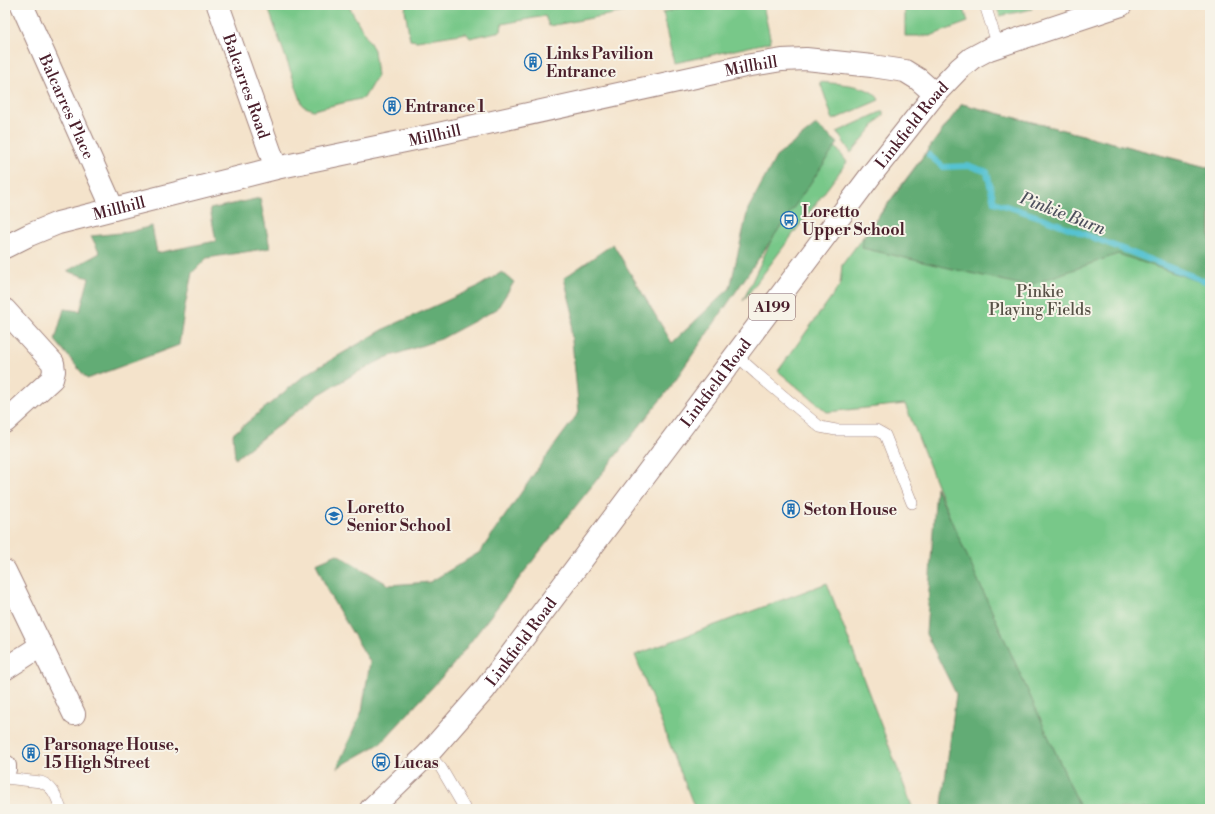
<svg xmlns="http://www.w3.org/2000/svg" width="1215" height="814" viewBox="0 0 1215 814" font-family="'Libre Bodoni',serif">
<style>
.green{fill:#78c889;stroke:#61745a}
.forest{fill:#62ac75;stroke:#566650}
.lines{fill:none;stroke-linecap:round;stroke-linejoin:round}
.stream{stroke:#57c2d2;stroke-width:6}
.lane-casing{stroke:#9f817b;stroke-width:12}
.street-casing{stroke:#9f817b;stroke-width:24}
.primary-casing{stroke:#9f817b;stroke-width:24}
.lane{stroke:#fff;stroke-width:11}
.street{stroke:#fff;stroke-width:22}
.primary{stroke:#fff;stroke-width:22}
.labels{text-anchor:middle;stroke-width:4;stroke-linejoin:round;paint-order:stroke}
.shield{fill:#f7f3e8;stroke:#7e5f64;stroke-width:1}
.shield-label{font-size:15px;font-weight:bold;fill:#4a1f2b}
.poi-label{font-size:16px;font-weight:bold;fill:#4a1f2b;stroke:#f7f3e8;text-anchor:start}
.street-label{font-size:16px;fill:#4a1f2b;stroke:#f7f3e8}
.park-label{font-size:16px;fill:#585247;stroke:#f7f3e8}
.water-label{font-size:17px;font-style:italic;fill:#4e505d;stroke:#f7f3e8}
</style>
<rect width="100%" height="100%" fill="#f7f3e8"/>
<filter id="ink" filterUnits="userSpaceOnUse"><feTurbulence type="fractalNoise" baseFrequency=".025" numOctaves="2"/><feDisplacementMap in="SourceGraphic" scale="8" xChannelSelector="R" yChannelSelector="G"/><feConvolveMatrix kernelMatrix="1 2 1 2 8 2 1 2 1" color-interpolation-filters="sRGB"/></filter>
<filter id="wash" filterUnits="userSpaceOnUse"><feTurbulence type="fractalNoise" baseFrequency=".012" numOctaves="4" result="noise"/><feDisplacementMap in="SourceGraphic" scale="16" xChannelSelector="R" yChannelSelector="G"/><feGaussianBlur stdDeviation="0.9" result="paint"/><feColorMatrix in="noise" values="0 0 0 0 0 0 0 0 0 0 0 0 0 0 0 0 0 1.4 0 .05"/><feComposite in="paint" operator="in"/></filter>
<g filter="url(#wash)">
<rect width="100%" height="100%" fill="#f4e3cb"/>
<path class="green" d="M267 5H348L374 50 377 76 364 98 313 110 303 106Z
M406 5H638L640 9 549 26 545 16 502 24 501 31 470 38 466 33 417 41 410 40 405 10Z
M692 5H763L771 42 675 63 663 12Z
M905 5H963L968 22 930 36H905Z
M996 5H1030L1032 9 1000 16Z
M820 82C836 84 872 84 879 100L833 120Z
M962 104 1210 168V809H1065L905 404 827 412 778 371 840 285 842 265Z
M883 111V115L851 153 837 132Z
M831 141 847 162 743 301 814 148Z
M827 583 913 809H695L635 655Z"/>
<path class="forest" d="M962 104 1210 168V285L1118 254 1027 286 862 248 863 238Z
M816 125 838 143 669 389 541 550 452 666 381 743 337 768 362 711 370 662 329 594 316 563 337 554 389 585 430 582 480 552 543 461 579 412 571 331 573 314 564 278 613 244 672 343 730 288 748 209 776 157Z
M260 198 270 248 207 258 192 273 185 306 179 345 87 379 55 340 64 309 80 311 89 278 67 271 100 253 91 236 130 232 152 226 157 253 216 241 210 209Z
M502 272 514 282 497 309 441 339 385 358 358 372 318 395 235 459 233 434 305 375 386 328 479 286Z
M936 487 1081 809H945L942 804 956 694 926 634Z"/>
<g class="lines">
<path class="stream" d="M929 155 943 167 970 166 987 172 994 202 1045 219 1210 283"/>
</g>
</g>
<g filter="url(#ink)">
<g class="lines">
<g class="lane-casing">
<path id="lane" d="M985 5 998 46
M736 355 757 374 820 427 836 430H876L885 435 912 503
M428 754 441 768 465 809
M5 778 41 782C54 787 56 797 61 809"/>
</g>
<g class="street-casing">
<g id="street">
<path id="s1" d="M22 5 113 209"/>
<path id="s2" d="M218 5 276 168"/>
<path id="s3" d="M5 247 29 235 58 223 276 168 429 136 745 66 782 60 806 59 872 66 905 71 918 79 935 94"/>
<path d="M5 310 53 363 54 371 52 379 5 422"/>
<path d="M5 571 74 714"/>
<path d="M5 669 42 645"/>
<path d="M5 766V769"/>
</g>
</g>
<g class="primary-casing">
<g id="primary">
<path id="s4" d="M371 809 428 754 485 689 871 175 935 94 959 69 972 58 989 49 1121 5"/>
</g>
</g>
<use href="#lane" class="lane"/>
<use href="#street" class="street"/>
<use href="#primary" class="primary"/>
</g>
</g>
<defs>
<g id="building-ring" transform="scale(0.9)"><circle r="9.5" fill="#f7f3e8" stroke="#1f6fb2" stroke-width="1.5"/><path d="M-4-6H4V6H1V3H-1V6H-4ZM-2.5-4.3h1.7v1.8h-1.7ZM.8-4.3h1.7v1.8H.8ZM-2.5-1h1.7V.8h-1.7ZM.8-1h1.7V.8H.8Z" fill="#1f6fb2"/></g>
<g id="bus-ring" transform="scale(0.9)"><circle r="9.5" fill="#f7f3e8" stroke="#1f6fb2" stroke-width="1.5"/><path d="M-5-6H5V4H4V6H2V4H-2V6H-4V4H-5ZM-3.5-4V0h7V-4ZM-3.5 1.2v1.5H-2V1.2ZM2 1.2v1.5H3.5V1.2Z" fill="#1f6fb2"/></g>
<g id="school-ring" transform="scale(0.9)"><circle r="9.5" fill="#f7f3e8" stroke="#1f6fb2" stroke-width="1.5"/><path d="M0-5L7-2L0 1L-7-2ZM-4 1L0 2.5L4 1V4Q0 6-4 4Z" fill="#1f6fb2"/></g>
</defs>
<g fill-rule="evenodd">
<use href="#building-ring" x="533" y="62"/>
<use href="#building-ring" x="392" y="106"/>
<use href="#bus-ring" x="789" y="220"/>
<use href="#building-ring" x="791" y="509"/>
<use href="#school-ring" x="334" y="516"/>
<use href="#building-ring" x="31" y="753"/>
<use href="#bus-ring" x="381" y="762"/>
</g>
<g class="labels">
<rect class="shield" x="749" y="294" width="46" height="26" rx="3"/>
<g class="shield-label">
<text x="772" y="312">A199</text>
</g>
<g class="poi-label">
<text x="546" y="59">Links Pavilion<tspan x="546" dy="18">Entrance</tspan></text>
<text x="405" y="112">Entrance 1</text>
<text x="802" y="217">Loretto<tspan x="802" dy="18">Upper School</tspan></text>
<text x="347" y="513">Loretto<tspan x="347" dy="18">Senior School</tspan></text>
<text x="804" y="515">Seton House</text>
<text x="44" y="750">Parsonage House,<tspan x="44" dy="18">15 High Street</tspan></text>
<text x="394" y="768">Lucas</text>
</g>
<g class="street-label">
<text dy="6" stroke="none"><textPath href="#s3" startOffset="769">Millhill</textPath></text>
<text dy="6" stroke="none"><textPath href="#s2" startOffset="86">Balcarres Road</textPath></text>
<text dy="6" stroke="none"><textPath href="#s1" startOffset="111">Balcarres Place</textPath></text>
<text dy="6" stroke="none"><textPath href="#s4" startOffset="873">Linkfield Road</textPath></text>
<text dy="6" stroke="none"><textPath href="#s3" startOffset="445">Millhill</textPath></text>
<text dy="6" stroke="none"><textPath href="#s3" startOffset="121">Millhill</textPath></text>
<text dy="6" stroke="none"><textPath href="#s4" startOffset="549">Linkfield Road</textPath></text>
<text dy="6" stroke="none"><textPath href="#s4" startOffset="225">Linkfield Road</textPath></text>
</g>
<g class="park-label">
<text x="1040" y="297">Pinkie<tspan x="1040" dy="18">Playing Fields</tspan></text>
</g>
<g class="water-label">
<text transform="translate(1063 213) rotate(21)" y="6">Pinkie Burn</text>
</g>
</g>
<rect width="1215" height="814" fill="none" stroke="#f7f3e8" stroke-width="20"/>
</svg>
